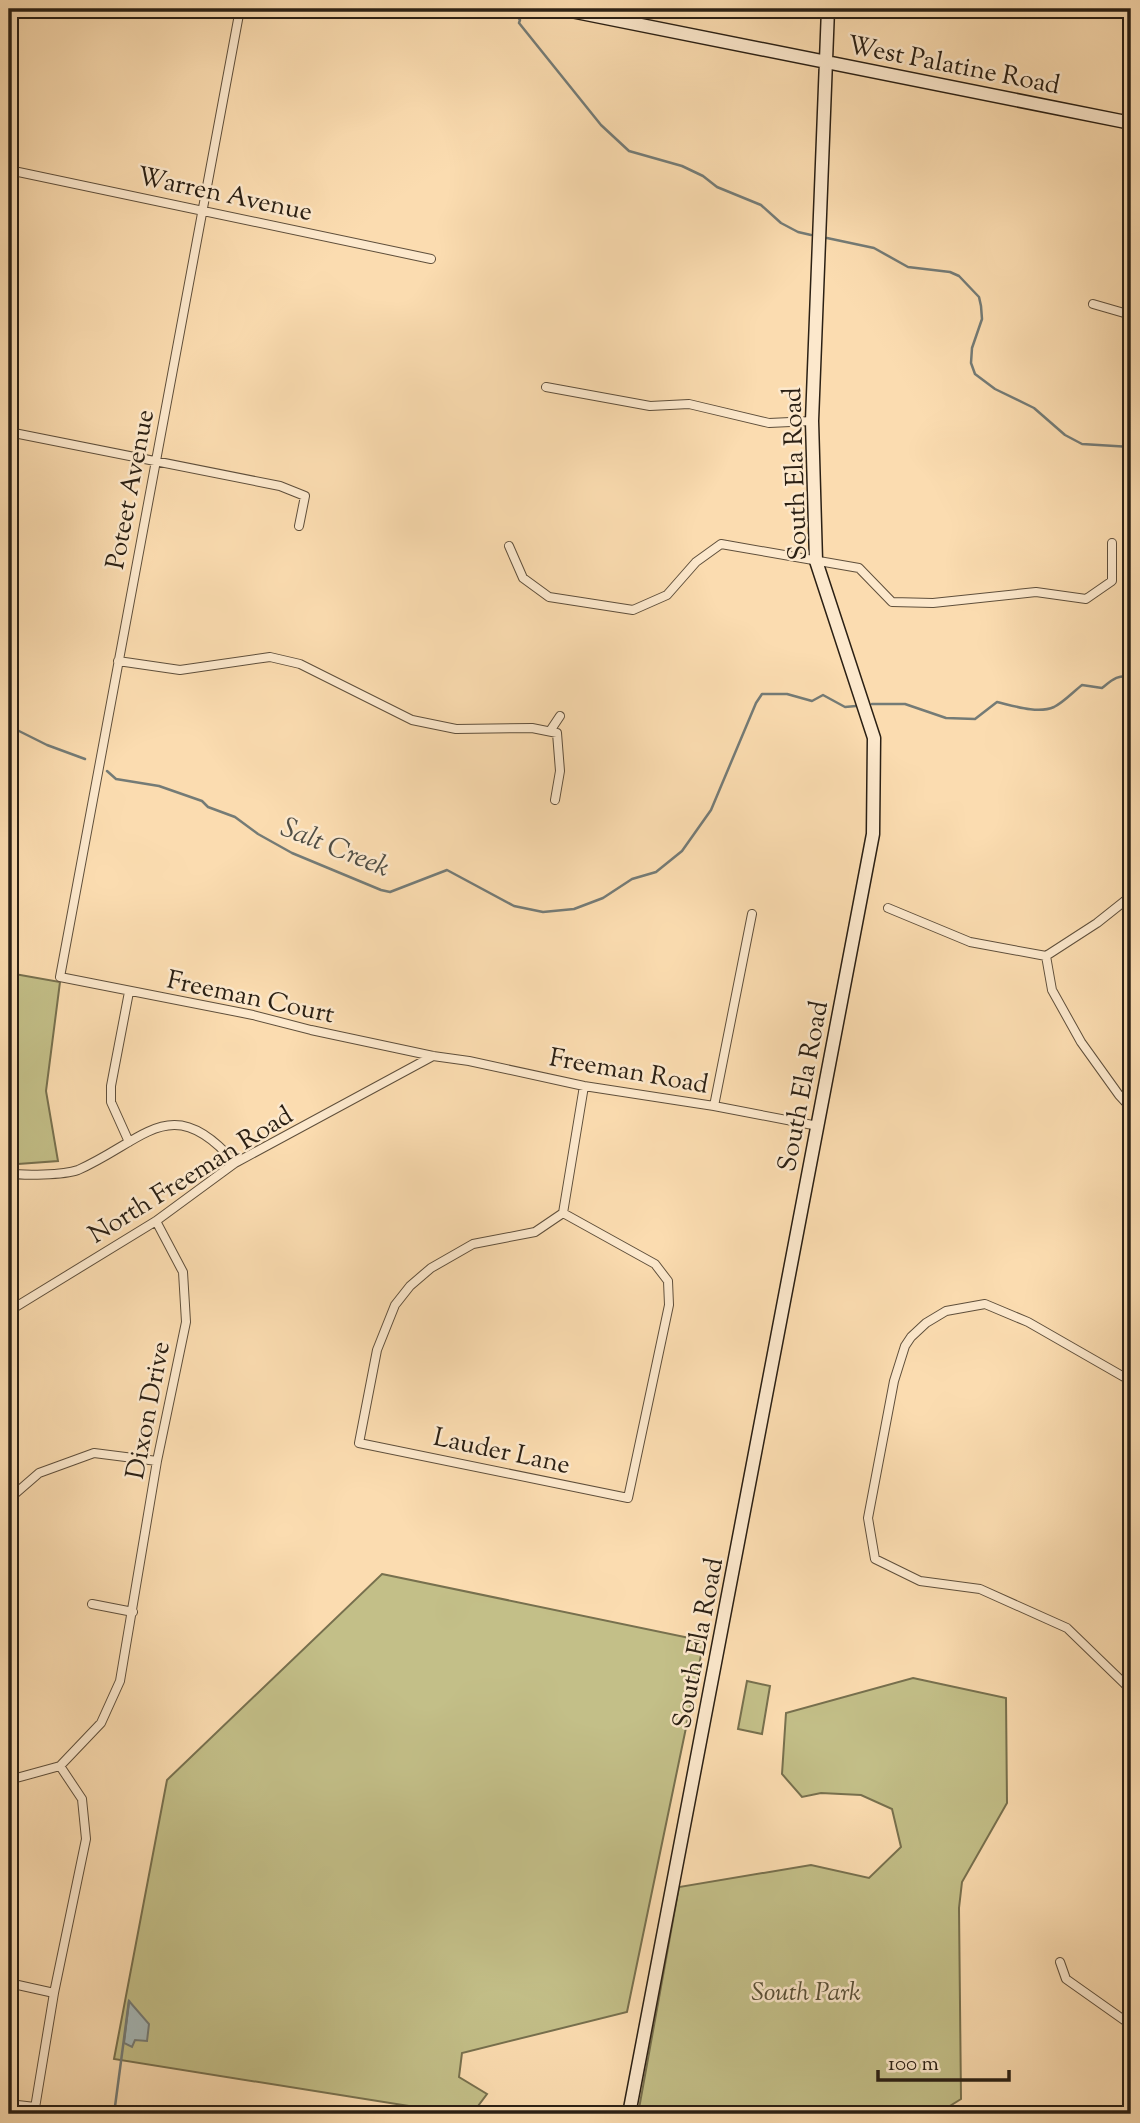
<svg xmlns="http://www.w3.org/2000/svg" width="1140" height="2123" viewBox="0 0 1140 2123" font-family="'Sorts Mill Goudy',serif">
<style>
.green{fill:#c3bf88;stroke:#77704e;stroke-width:2}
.water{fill:#a5b8b8;stroke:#747b76;stroke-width:2}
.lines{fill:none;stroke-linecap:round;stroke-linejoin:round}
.stream{stroke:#747b76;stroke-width:2.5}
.street-casing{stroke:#5f4f3b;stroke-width:10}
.secondary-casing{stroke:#2b2014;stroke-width:15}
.street{stroke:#fce8cc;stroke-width:8}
.secondary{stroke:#fce8cc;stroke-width:12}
.labels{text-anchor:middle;stroke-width:5;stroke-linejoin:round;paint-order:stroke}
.street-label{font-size:26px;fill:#2b2014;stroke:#fce8cc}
.park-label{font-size:26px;font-style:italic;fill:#595037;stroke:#fce8cc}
.water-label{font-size:28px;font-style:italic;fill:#504e45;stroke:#fce8cc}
</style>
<rect width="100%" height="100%" fill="#fbdcb0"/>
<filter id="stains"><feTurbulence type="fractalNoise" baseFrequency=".00286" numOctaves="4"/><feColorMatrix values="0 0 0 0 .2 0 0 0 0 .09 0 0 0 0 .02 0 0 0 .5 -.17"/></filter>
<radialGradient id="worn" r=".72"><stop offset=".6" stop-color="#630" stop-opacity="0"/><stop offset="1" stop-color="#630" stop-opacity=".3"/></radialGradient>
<path class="green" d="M9 973 60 982 46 1091 58 1161 18 1164 9 1162Z
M382 1574 704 1641 627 2012 462 2053 459 2077 487 2094 472 2114H459L114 2059 167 1780Z
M913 1678 1006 1698 1007 1803 962 1882 959 1908 961 2099 937 2114H638L679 1887 811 1865 869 1878 901 1847 892 1809 861 1795 821 1793 802 1797 782 1774 786 1713Z
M747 1681 770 1686 762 1734 738 1729Z"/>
<path class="water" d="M129 2001 149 2024 147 2041 135 2040 132 2047 124 2043Z"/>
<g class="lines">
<path class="stream" d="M512 9 520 20 519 23 601 125 629 151 682 166 703 176 717 187 761 205 781 223 798 232 811 235
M827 238 874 248 908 267 950 272 959 276 979 297 981 306 982 319 972 348 971 363 975 374 995 389 1034 408 1065 435 1082 444 1131 447
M872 704H905L946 718 975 719 997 702C1014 706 1038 714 1054 707 1064 702 1073 692 1082 685L1102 688C1112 680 1118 674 1131 677
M9 726 47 745 85 759
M107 771 116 779 159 786 202 801 208 807 235 817 258 834 292 853 381 890 390 892 447 870 514 906 543 912 574 909 603 898 632 879 656 872 682 851 711 810 756 703 762 694H787L812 701 823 695 845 707 856 706
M114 2114 129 2001"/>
<g class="street-casing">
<path id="street" d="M240 9 60 977 253 1015 311 1030 433 1056 469 1061 584 1086 714 1106 818 1126
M1125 122 1131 96
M9 170 431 259
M1093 304 1131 315
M546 387 650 406 689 404 769 423 812 421
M9 432 280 486 305 496 299 526
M509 546 523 578 549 597 633 610 667 595 696 562 721 544 859 568 892 602 933 603 1036 592 1086 599 1112 581V543
M118 661 180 670 270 657 300 664 412 720 456 729 532 728 557 733 560 771 555 800
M550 731 560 716
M888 908 970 942 1046 956 1052 990 1081 1042 1119 1095 1131 1108
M1046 956 1097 923 1131 896
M714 1106 752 914
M129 1142 111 1102V1086L129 992
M9 1173C23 1176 64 1175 78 1170 144 1141 172 1089 235 1163
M563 1213 655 1264 668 1281 669 1305 628 1498 359 1443 377 1350 395 1305 410 1286 431 1268 473 1244 535 1232Z
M563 1213 584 1086
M9 1311 156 1221 235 1163 433 1056
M1131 1381 1028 1322 985 1304 946 1311 926 1323 911 1337 905 1346 894 1381 868 1518 875 1559 920 1581 980 1589 1067 1628 1131 1690
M9 1499 39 1473 94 1453 157 1461
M92 1604 133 1612
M9 1780 60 1766 101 1723 120 1681 157 1461 186 1322 183 1272 156 1221
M1060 1962 1066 1979 1131 2025
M9 1983 54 1993
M9 2104 35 2107
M34 2114 54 1993 86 1839 82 1799 60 1766"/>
</g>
<g class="secondary-casing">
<path id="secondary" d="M561 9 1131 123
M629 2114 873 834 874 738 816 561 812 421 828 9"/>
</g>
<use href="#street" class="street"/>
<use href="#secondary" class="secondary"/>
</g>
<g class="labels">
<g class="street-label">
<text transform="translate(954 64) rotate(11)" y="9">West Palatine Road</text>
<text transform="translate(225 193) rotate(12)" y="9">Warren Avenue</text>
<text transform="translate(794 474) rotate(-92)" y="9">South Ela Road</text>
<text transform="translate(129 489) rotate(-79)" y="9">Poteet Avenue</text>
<text transform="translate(251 996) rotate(12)" y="9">Freeman Court</text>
<text transform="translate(629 1070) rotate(10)" y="9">Freeman Road</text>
<text transform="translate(802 1086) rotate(-79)" y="9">South Ela Road</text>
<text transform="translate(190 1174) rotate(-32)" y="9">North Freeman Road</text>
<text transform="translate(147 1410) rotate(-79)" y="9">Dixon Drive</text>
<text transform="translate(502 1450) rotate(12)" y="9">Lauder Lane</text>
<text transform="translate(697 1643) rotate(-79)" y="9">South Ela Road</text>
</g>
<g class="park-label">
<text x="806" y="2000">South Park</text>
</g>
<g class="water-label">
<text transform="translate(336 846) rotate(22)" y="10">Salt Creek</text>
</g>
</g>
<rect width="1140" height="2123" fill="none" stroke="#fbdcb0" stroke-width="35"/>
<rect x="10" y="10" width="1119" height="2102" fill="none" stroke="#2b2014" stroke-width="3.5"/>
<rect x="18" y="18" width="1105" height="2088" fill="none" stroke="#2b2014" stroke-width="2"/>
<path d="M878 2070v10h131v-10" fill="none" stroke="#2b2014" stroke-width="3.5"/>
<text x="888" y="2070" font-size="21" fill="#2b2014" stroke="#fce8cc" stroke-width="5" paint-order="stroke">100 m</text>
<rect width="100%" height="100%" filter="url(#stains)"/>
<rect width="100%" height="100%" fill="url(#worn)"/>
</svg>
